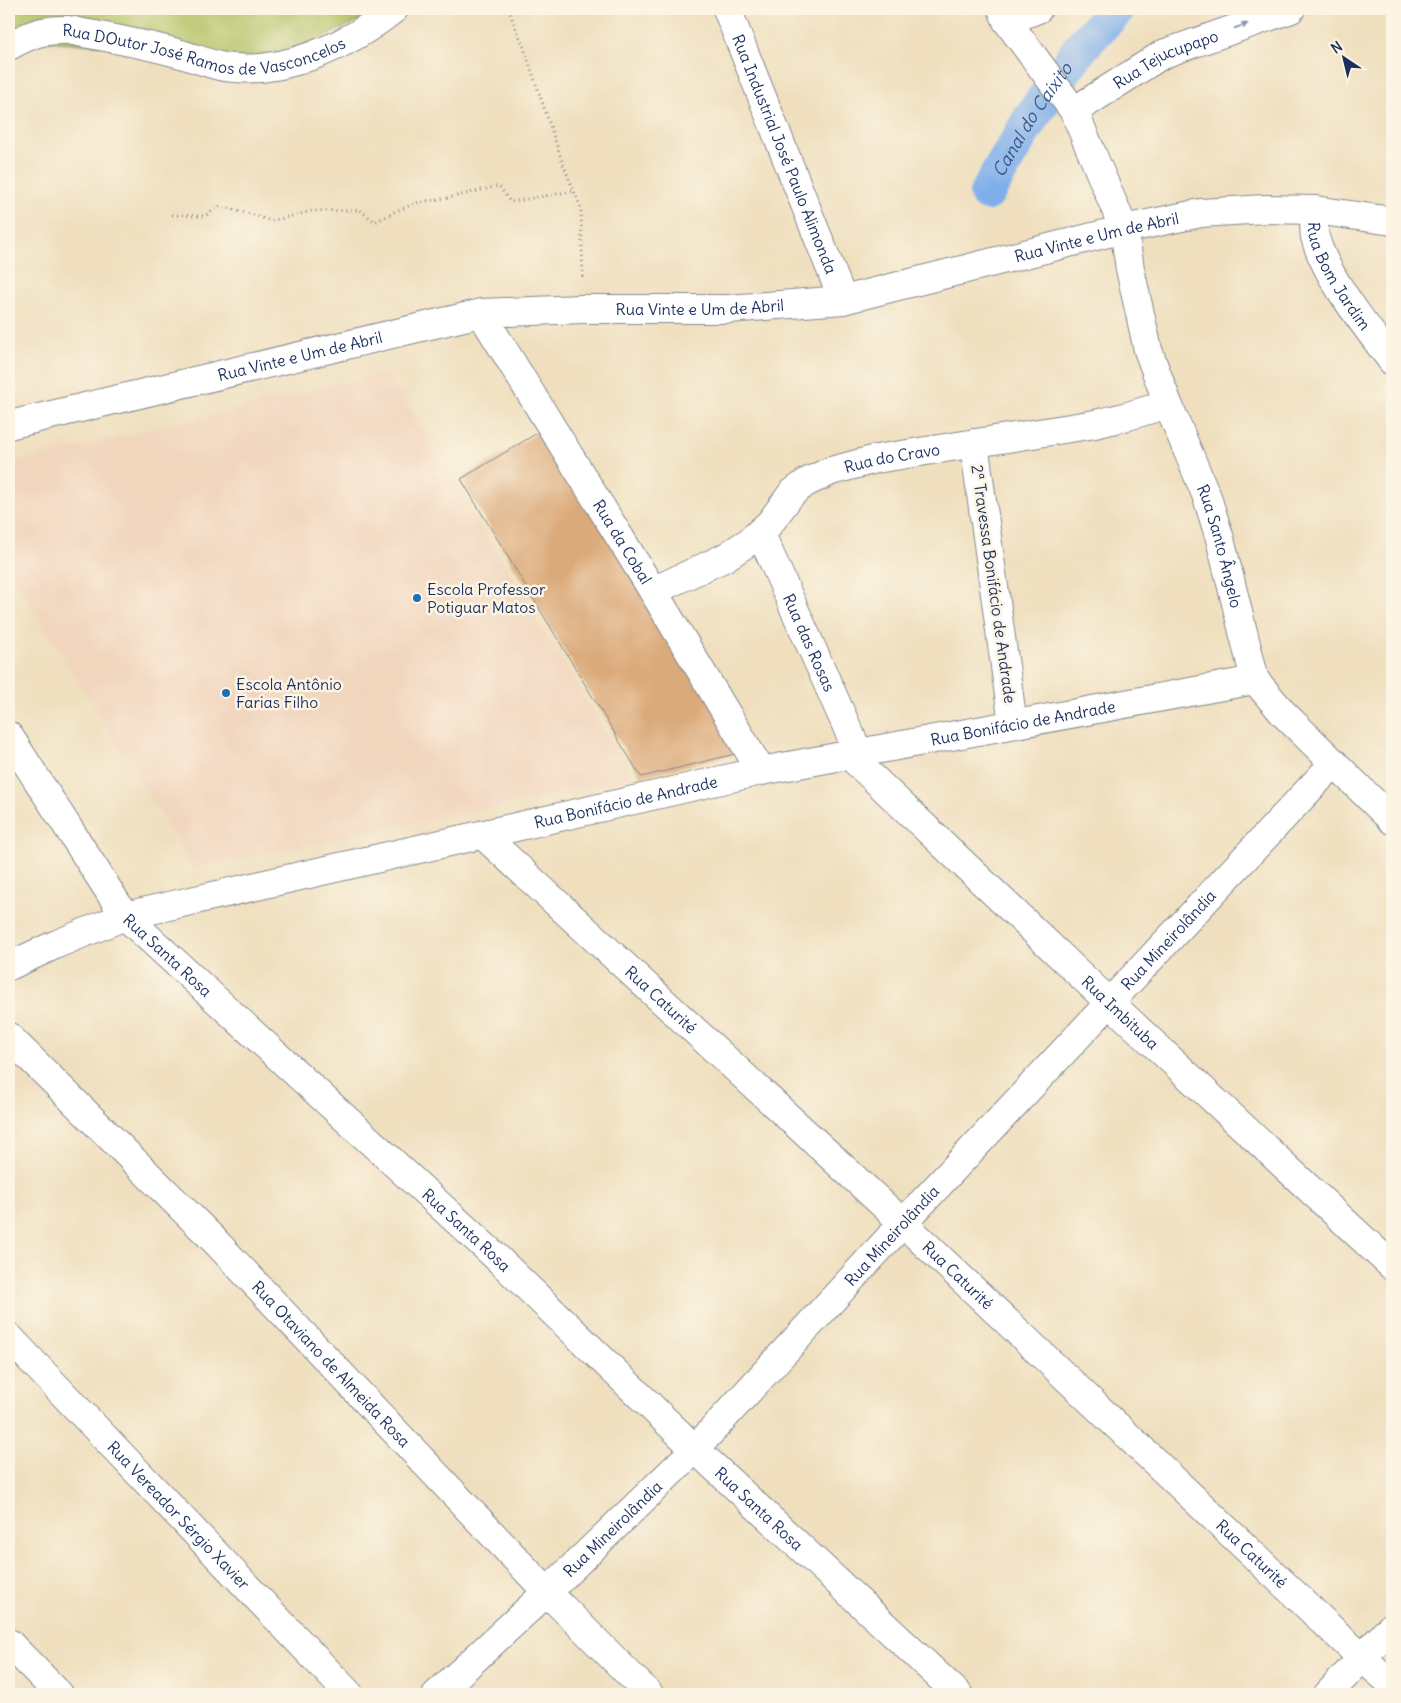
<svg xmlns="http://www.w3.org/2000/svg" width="1401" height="1703" viewBox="0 0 1401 1703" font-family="Delius,sans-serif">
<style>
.built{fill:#f1d5bd}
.green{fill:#b3c163;stroke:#677860}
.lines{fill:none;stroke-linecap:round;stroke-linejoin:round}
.canal{stroke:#7fafea;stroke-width:36}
.building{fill:#dbaa7a}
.minor-casing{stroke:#85878e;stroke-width:30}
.major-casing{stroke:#85878e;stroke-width:30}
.path{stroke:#85878e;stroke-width:3;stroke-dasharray:1 4;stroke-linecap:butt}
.minor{stroke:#fff;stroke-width:28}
.major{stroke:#fff;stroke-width:28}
.oneway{fill:#8d97ae}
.poi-dot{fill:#1f6fb2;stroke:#fcf5e5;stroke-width:2}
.labels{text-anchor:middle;stroke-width:5;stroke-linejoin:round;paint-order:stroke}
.street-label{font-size:16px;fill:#1b2f5e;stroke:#fcf5e5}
.poi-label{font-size:16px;fill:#1b2f5e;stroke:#fcf5e5;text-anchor:start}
.water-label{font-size:18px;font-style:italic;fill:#395588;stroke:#fcf5e5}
</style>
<rect width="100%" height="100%" fill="#fcf5e5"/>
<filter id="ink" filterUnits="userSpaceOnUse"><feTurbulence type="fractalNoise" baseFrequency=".02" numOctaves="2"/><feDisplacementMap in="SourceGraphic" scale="10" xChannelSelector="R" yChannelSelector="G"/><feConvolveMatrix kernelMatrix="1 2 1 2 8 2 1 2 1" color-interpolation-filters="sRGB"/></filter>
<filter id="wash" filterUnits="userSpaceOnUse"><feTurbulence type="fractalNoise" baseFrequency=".0096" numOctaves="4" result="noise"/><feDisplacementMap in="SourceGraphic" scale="20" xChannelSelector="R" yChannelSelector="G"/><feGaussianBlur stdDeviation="1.12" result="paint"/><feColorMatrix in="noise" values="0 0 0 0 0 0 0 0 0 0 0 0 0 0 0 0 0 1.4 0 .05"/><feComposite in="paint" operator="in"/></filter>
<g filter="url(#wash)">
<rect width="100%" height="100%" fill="#efdfbe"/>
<path class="built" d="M387 372 633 778 445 817 358 677 444 817 194 868 9 569V464Z"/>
<path class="green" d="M9 9H373L362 19 305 45 253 58 9 38Z"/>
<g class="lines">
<path class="canal" id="s1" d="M987 193 1032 116 1081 47 1117 9"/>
</g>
<g id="blocks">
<path class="building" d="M547 427 743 752 641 777 461 479Z"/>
</g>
</g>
<g filter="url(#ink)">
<use href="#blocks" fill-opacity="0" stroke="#85878e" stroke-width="1"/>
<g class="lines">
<g class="minor-casing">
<g id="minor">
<path id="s2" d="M727 9 843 300"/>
<path id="s3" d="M1002 9 1007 21 1074 111 1124 229 1130 269 1148 350 1168 404 1207 497 1220 539 1255 680 1283 713 1392 820"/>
<path d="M1007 21 1038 9"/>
<path id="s4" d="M9 46C31 34 43 29 68 30 104 37 141 43 177 53 193 57 208 64 224 67 284 76 349 45 394 9"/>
<path id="s5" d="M1074 111 1163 54 1291 9"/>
<path id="s6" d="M1315 210C1315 219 1313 229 1315 237 1326 278 1367 327 1392 361"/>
<path id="s7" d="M481 313 653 591 761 771"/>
<path d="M974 443 1013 724"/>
<path id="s8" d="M760 532 859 754"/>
<path id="s9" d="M653 591 724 558 750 541 770 523 792 493 807 482 831 471 876 459 1095 424 1128 416 1168 404"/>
<path id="s10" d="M9 736 125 916 494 1255 695 1449 958 1694"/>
<path id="s11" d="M849 755 1110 1003 1392 1266"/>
<path id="s12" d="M484 836 903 1223 1362 1658 1392 1684"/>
<path id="s13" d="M9 966 57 944 125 916 761 771 1255 680"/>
<path id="s14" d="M9 1037 214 1240 547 1592 649 1694"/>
<path id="s15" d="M9 1337 349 1694"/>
<path d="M9 1643 59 1694"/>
<path id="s16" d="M437 1694 547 1592 695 1449 903 1223 1334 763"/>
<path d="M1328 1694 1392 1626"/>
</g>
</g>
<g class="major-casing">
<g id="major">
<path id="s17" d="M9 425 481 313 582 309H728L843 300 1124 229 1201 213 1265 209 1315 210 1392 221"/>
</g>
</g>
<path class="path" d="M508 9 523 45 563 164 581 208 583 278
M172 215 205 216 220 206 251 214 271 221 312 211 360 210 375 222 394 212 419 202 448 198 499 186 510 202 574 191"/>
<use href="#minor" class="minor"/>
<use href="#major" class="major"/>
</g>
<defs><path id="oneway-solid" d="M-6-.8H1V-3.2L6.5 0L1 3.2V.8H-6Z" transform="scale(1.25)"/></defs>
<use class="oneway" href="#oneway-solid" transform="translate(1241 26) rotate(-19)"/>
</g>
<g class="poi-dot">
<circle cx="417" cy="598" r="5"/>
<circle cx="226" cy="693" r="5"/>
</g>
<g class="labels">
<g class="street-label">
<text dy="6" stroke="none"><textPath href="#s4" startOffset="202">Rua DOutor José Ramos de Vasconcelos</textPath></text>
<text dy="6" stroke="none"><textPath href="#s5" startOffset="106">Rua Tejucupapo</textPath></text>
<text dy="6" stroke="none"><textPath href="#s2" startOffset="156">Rua Industrial José Paulo Alimonda</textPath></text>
<text dy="6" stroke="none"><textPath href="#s17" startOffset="1109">Rua Vinte e Um de Abril</textPath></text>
<text dy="6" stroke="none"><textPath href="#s6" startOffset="72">Rua Bom Jardim</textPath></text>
<text dy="6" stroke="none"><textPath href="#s17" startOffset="704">Rua Vinte e Um de Abril</textPath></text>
<text dy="6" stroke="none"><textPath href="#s17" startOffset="299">Rua Vinte e Um de Abril</textPath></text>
<text dy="6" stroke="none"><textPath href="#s9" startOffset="281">Rua do Cravo</textPath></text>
<text dy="6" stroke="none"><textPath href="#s7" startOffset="269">Rua da Cobal</textPath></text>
<text dy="6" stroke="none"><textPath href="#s3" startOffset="586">Rua Santo Ângelo</textPath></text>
<text transform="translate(994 584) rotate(82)" y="6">2ª Travessa Bonifácio de Andrade</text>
<text dy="6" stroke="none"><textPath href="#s8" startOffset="121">Rua das Rosas</textPath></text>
<text dy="6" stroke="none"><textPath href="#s13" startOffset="1045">Rua Bonifácio de Andrade</textPath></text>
<text dy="6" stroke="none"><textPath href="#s13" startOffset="640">Rua Bonifácio de Andrade</textPath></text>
<text dy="6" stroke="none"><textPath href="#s16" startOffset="1051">Rua Mineirolândia</textPath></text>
<text dy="6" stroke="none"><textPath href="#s10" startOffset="272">Rua Santa Rosa</textPath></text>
<text dy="6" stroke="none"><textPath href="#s12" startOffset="241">Rua Caturité</textPath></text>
<text dy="6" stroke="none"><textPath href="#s11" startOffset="374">Rua Imbituba</textPath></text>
<text dy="6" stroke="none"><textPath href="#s10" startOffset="678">Rua Santa Rosa</textPath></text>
<text dy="6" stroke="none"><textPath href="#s16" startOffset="646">Rua Mineirolândia</textPath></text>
<text dy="6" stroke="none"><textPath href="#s12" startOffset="646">Rua Caturité</textPath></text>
<text dy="6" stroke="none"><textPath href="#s14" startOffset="459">Rua Otaviano de Almeida Rosa</textPath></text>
<text dy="6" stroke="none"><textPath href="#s10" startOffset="1082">Rua Santa Rosa</textPath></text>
<text dy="6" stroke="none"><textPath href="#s15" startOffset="246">Rua Vereador Sérgio Xavier</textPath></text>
<text dy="6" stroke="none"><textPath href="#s16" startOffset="241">Rua Mineirolândia</textPath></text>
<text dy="6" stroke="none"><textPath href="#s12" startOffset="1051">Rua Caturité</textPath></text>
</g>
<g class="poi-label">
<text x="427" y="595">Escola Professor<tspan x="427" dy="18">Potiguar Matos</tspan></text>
<text x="236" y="690">Escola Antônio<tspan x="236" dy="18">Farias Filho</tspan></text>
</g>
<g class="water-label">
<text dy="6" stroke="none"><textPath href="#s1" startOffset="86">Canal do Caixito</textPath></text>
</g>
</g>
<rect width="1401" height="1703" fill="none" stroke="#fcf5e5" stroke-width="30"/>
<g transform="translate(1344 58) rotate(325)" stroke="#fcf5e5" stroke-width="4" paint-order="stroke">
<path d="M0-4L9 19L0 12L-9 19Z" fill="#1b2f5e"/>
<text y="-8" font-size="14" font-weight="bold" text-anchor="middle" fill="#1b2f5e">N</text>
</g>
</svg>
